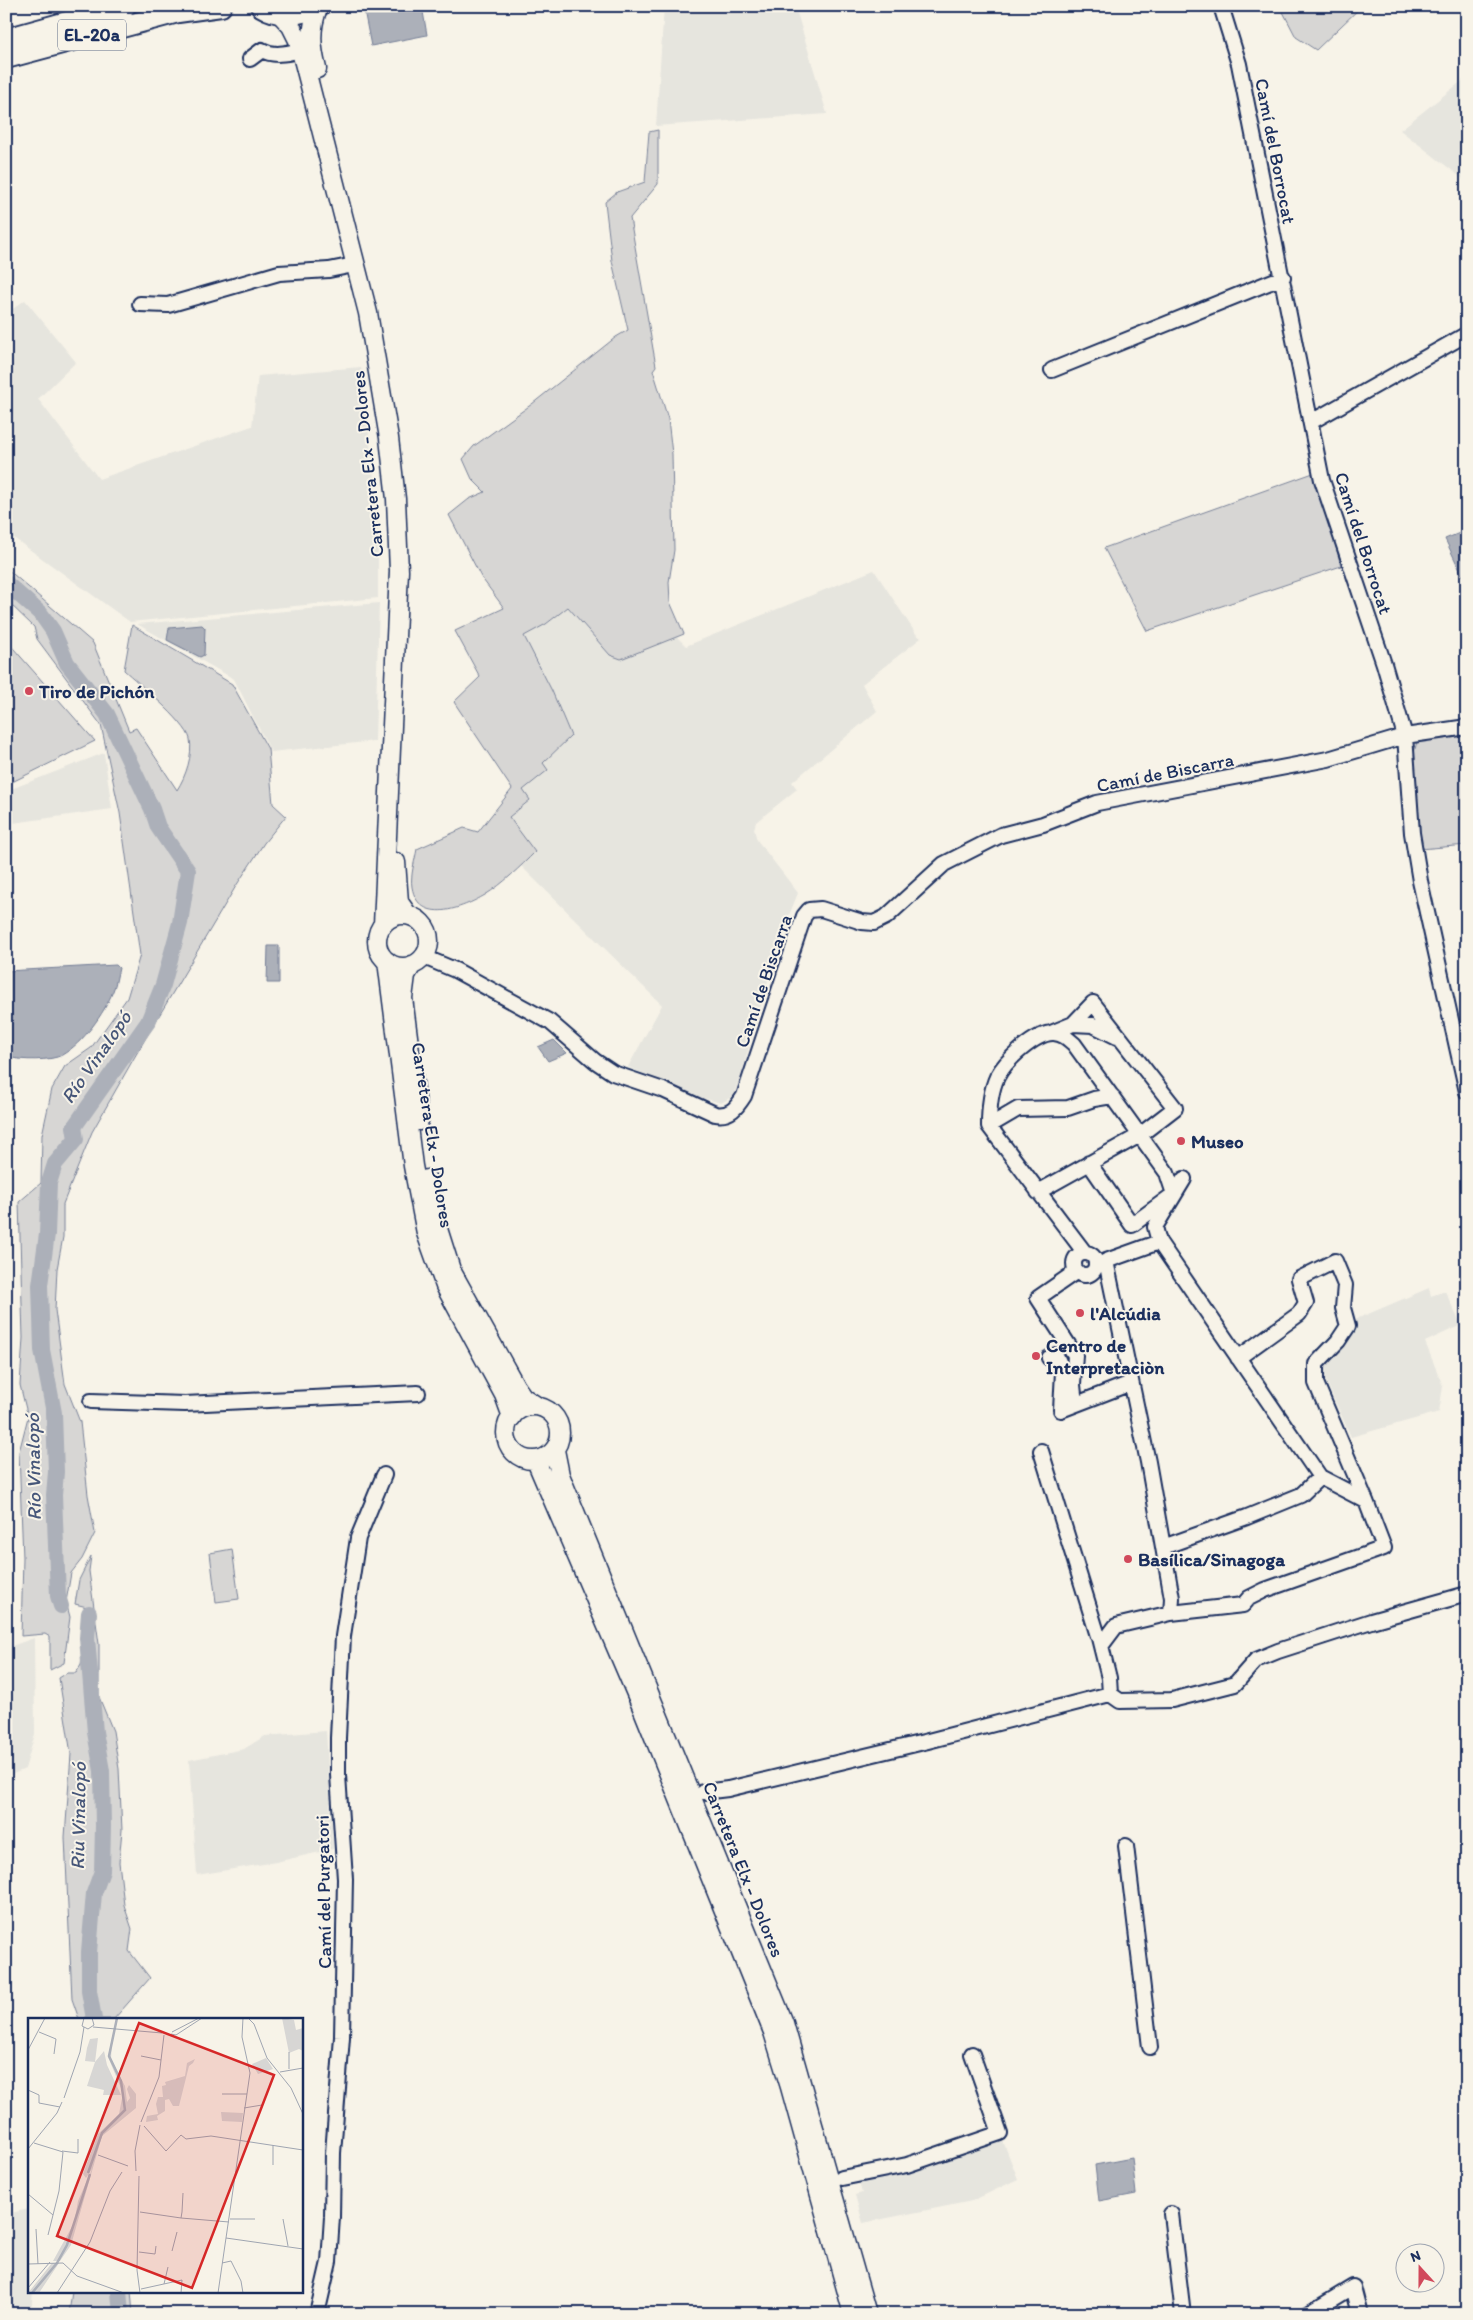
<svg xmlns="http://www.w3.org/2000/svg" width="1473" height="2320" viewBox="0 0 1473 2320" font-family="Itim,sans-serif">
<style>
.built{fill:#e6e5de}
.green{fill:#d7d6d4;stroke:#798299}
.water{fill:#acb0b9;stroke:#727c95}
.lines{fill:none;stroke-linecap:round;stroke-linejoin:round}
.river{stroke:#acb0b9;stroke-width:16}
.minor-casing{stroke:#1b2f5e;stroke-width:18}
.major-casing{stroke:#1b2f5e;stroke-width:21}
.highway-casing{stroke:#1b2f5e;stroke-width:24}
.minor{stroke:#f7f3e8;stroke-width:14}
.major{stroke:#f7f3e8;stroke-width:18}
.highway{stroke:#f7f3e8;stroke-width:20}
.poi-dot{fill:#d1495b;stroke:#f7f3e8;stroke-width:2}
.labels{text-anchor:middle;stroke-width:4;stroke-linejoin:round;paint-order:stroke}
.shield{fill:#f7f3e8;stroke:#5d6a87;stroke-width:1}
.shield-label{font-size:18px;font-weight:bold;fill:#1b2f5e}
.street-label{font-size:19px;fill:#1b2f5e;stroke:#f7f3e8}
.poi-label{font-size:19px;font-weight:bold;fill:#1b2f5e;stroke:#f7f3e8;text-anchor:start}
.water-label{font-size:20px;font-style:italic;fill:#465679;stroke:#f7f3e8}
.inset-river{fill:none;stroke:#acb0b9;stroke-width:2.5}
.inset-road{fill:none;stroke:#9fa5b1;stroke-width:1}
.view{fill:#d62828;fill-opacity:0.15;stroke:#d62828;stroke-width:2.5}
.inset-edge{fill:none;stroke:#1b2f5e;stroke-width:2.5}
</style>
<rect width="100%" height="100%" fill="#f7f3e8"/>
<filter id="ink" filterUnits="userSpaceOnUse"><feTurbulence type="fractalNoise" baseFrequency=".02" numOctaves="2"/><feDisplacementMap in="SourceGraphic" scale="10" xChannelSelector="R" yChannelSelector="G"/><feConvolveMatrix kernelMatrix="1 2 1 2 8 2 1 2 1" color-interpolation-filters="sRGB"/></filter>
<g filter="url(#ink)">
<path class="built" d="M664 6H795L827 114 656 126Z
M1467 77V182L1400 130Z
M25 300 76 362 38 399 99 479 252 426 258 376 361 367 378 513V598L130 622 11 536 6 532V314Z
M874 570 916 634 921 638 862 684 877 711 792 782 797 789 756 822 754 829 757 840 798 893 780 938 741 1075 733 1096 721 1103 692 1095 628 1067 662 1005 521 866 535 852 508 817 530 800 522 790 548 770 542 763 571 736 552 691 524 636 546 624 568 607 610 655 677 637 686 646Z
M379 603 375 741 271 752 234 679 137 624Z
M104 753 112 809 6 824V791Z
M1429 1288 1431 1296 1445 1291 1461 1325 1425 1342 1443 1386 1439 1412 1351 1437 1325 1379 1323 1367 1339 1354 1354 1332V1320Z
M34 1638 35 1734 25 1769 6 1777V1648Z
M326 1731 333 1849 276 1862 197 1875 189 1760 244 1749 265 1736Z
M1001 2136 1018 2179 972 2201 863 2223 855 2195 862 2193 859 2183H853L851 2178Z
M29 2209V2291H33L31 2314H6V2214Z"/>
<path class="green" d="M1280 6H1362L1316 50 1296 37Z
M658 130V184L630 218 656 366 653 370 668 419 672 454 674 550 669 582 670 602 684 634 621 659 610 655 568 607 546 624 524 636 552 691 571 736 543 763 548 770 523 790 530 800 509 817 535 852C520 867 503 884 485 895 463 908 419 926 412 887 410 876 415 860 417 849L464 828 478 832 512 789 454 702 480 677 455 631 504 608 481 577 449 515 469 499 485 492 472 479 463 459 474 446 532 404 616 337 628 330 612 261 605 202 617 192 645 182 649 132Z
M1316 472 1341 566 1147 631 1104 548Z
M6 568 93 643 129 731 136 728 177 790C186 776 193 755 190 739 186 722 137 682 124 670L132 625 232 684 268 749 273 804 286 816 264 843 236 886 134 1058 92 1132 63 1204V1237L57 1269 55 1310 65 1384 80 1422 88 1495 95 1533 82 1559 71 1573 66 1602 70 1617 64 1663 50 1670V1637L45 1634 21 1636 23 1558 19 1452 28 1417 20 1385 23 1338 19 1202 41 1183 42 1135 52 1089 65 1066 91 1048 127 998 140 955 120 813 101 725 37 639 34 627 6 600Z
M6 640 95 741 6 785Z
M1467 731V845L1420 849 1413 756 1417 742Z
M232 1549 239 1599 216 1602 210 1553Z
M91 1556 89 1571 99 1644V1697L113 1731 119 1769 122 1830 119 1862 124 1905 132 1929 129 1951 150 1978 114 2019H79L72 1999 65 1837 71 1754 59 1678 67 1673H76L81 1665 87 1607 75 1604 79 1580Z
M72 2291H131L133 2314H69Z"/>
<path class="water" d="M383 6H422L427 35 371 46 364 10Z
M1467 530V585L1445 539Z
M202 625 205 628 204 655 200 657 167 640 169 628Z
M268 946H279V983H267Z
M116 965 119 968C117 976 116 984 113 991 104 1014 83 1043 62 1055 52 1061 20 1061 9 1057L6 1052V971Z
M554 1040 567 1053 548 1061 538 1047Z
M1132 2158 1136 2194 1099 2201 1095 2165Z"/>
<g class="lines">
<path class="river" d="M6 583 41 614 53 631 67 663 107 714 152 809 158 827 188 871 180 923 163 985 148 1022 74 1127 76 1139 55 1164 49 1183 47 1234 40 1285 42 1350 54 1413 56 1472 54 1495 58 1596 61 1606
M89 1613 87 1638 95 1732 102 1771 103 1826 102 1871 94 1893 89 1952V1991L94 2019
M119 2291 121 2314"/>
<g class="minor-casing">
<path id="minor" d="M1221 6 1239 64 1322 480 1384 664 1405 736 1412 833 1420 881 1467 1092
M250 59 262 50C274 57 288 53 301 50
M140 304 168 305 279 273 329 270 349 266
M1052 370 1283 277
M1311 422 1467 334
M424 957 455 970 550 1022 595 1061 613 1073 663 1090 715 1114C730 1117 737 1107 744 1096L804 916 809 910 821 909 862 922 874 923 886 917 944 864 1001 835 1043 824 1097 803 1328 759 1405 736 1467 727
M1073 1024 1093 1025 1117 1037
M989 1126 1018 1109 1068 1108 1094 1099 1112 1096
M1038 1192 1140 1135 1175 1108 1093 1003 1073 1024 1051 1033
M1159 1242 1320 1477 1301 1495 1247 1517 1163 1547
M1074 1264a11 11 0 1 1 22 0a11 11 0 1 1-22 0Z
M1085 1253 989 1126C989 1109 990 1092 997 1077 1005 1061 1036 1032 1054 1033 1063 1034 1067 1038 1074 1044L1167 1173 1174 1194 1132 1225 1089 1163
M1049 1358 1056 1355 1063 1371 1061 1410 1131 1383
M1238 1358 1299 1314 1306 1303 1299 1279 1335 1261 1345 1285 1343 1308 1348 1326 1338 1341 1316 1364V1383L1366 1501
M91 1401 185 1404 418 1393
M1075 1404 1073 1385 1075 1355 1038 1298 1077 1271
M1041 1451 1098 1636
M1171 1613 1243 1605 1249 1598 1265 1590 1384 1548 1366 1501 1320 1477
M1101 1646 1116 1626 1171 1613 1172 1598 1148 1462 1106 1261 1159 1242 1155 1227 1184 1179
M1110 1694 1120 1701 1172 1700 1235 1684 1256 1660 1278 1651 1371 1621 1467 1594
M703 1792 728 1789 928 1741 1110 1694 1109 1678 1099 1638
M1126 1846 1150 2047
M842 2178 907 2165 1000 2133 972 2054
M1171 2214 1183 2314
M317 2314 329 2262 332 2217 333 2153 342 2037 345 1879 338 1775V1738L343 1636 358 1538 384 1475
M1308 2314 1353 2287 1360 2314"/>
</g>
<g class="major-casing">
<path id="major" d="M280 14 291 26 298 40 309 82 368 313 389 438 396 499 399 571 383 925
M317 69C311 45 310 30 318 7
M396 862 399 902 408 915
M377 941a26 26 0 1 1 52 0a26 26 0 1 1-52 0Z
M387 961 413 1166 426 1233 445 1286 504 1395 512 1417
M412 965 406 975 403 998 419 1121
M427 1179 432 1210 451 1270 516 1387 523 1397 537 1406
M506 1433a27 27 0 1 1 54 0a27 27 0 1 1-54 0Z
M555 1450 560 1475 784 2023 867 2314
M536 1461 643 1710 773 2032 790 2087 853 2314"/>
</g>
<g class="highway-casing">
<path id="highway" d="M261 6C279 17 300 16 319 6
M6 39 125 6
M6 58 178 12 221 6"/>
</g>
<use href="#minor" class="minor"/>
<use href="#major" class="major"/>
<use href="#highway" class="highway"/>
</g>
</g>
<g class="poi-dot">
<circle cx="29" cy="691" r="5"/>
<circle cx="1181" cy="1141" r="5"/>
<circle cx="1080" cy="1313" r="5"/>
<circle cx="1036" cy="1356" r="5"/>
<circle cx="1128" cy="1559" r="5"/>
</g>
<g class="labels">
<rect class="shield" x="58" y="19.5" width="68" height="31" rx="4"/>
<g class="shield-label">
<text x="92" y="41">EL-20a</text>
</g>
<g class="street-label">
<text transform="translate(1276 151) rotate(79)" y="7">Camí del Borrocat</text>
<text transform="translate(367 464) rotate(-96)" y="7">Carretera Elx - Dolores</text>
<text transform="translate(1364 543) rotate(72)" y="7">Camí del Borrocat</text>
<text transform="translate(1165 772) rotate(-11)" y="7">Camí de Biscarra</text>
<text transform="translate(763 981) rotate(-71)" y="7">Camí de Biscarra</text>
<text transform="translate(433 1135) rotate(81)" y="7">Carretera Elx - Dolores</text>
<text transform="translate(744 1869) rotate(68)" y="7">Carretera Elx - Dolores</text>
<text transform="translate(323 1892) rotate(-91)" y="7">Camí del Purgatori</text>
</g>
<g class="poi-label">
<text x="39" y="698">Tiro de Pichón</text>
<text x="1191" y="1148">Museo</text>
<text x="1090" y="1320">l'Alcúdia</text>
<text x="1046" y="1352">Centro de<tspan x="1046" dy="22">Interpretaciòn</tspan></text>
<text x="1138" y="1566">Basílica/Sinagoga</text>
</g>
<g class="water-label">
<text transform="translate(96 1057) rotate(-55)" y="7">Río Vinalopó</text>
<text transform="translate(33 1467) rotate(-91)" y="7">Río Vinalopó</text>
<text transform="translate(78 1816) rotate(-89)" y="7">Riu Vinalopó</text>
</g>
</g>
<g transform="translate(28 2018)">
<rect width="275" height="275" fill="#f7f3e8"/>
<path d="M254 0 266 2 268 12 275 10V33L271 31 261 35ZM70 20 67 44 76 33 79 47 93 77H75L76 72 59 68 67 44 57 43 59 30 62 21ZM84 20 83 42 97 68 99 84 102 80 99 71 101 67 108 76V90L74 118 43 227 32 243H25L46 205 50 183 64 151 58 160 55 156 70 116 91 96 95 75 80 39ZM238 40 245 51 230 56 224 46ZM167 41 165 45 161 48 151 88H145L141 81 137 82V93L129 98 130 102 118 104 119 98 130 96 128 86 130 79H135L134 68 138 67 137 64 157 58 159 45ZM193 94 215 95 214 104 194 103ZM24 245H31L11 275H0Z" fill="#d7d6d4"/>
<path class="inset-river" d="M60 155 74 115 97 92 93 63 81 38 89 0M4 275 29 245 39 227 62 156"/>
<path class="inset-road" d="M56 0 54 8 60 11 66 7 64 0M220 0 226 6 239 40 263 70 275 96M65 9 134 15M11 14 28 21 26 36M144 14 171 0M143 16 148 17 174 0M0 32 17 0M261 34V51M113 38 133 42M252 54 275 50M0 72 11 77V85L32 89M194 76H219M36 80 52 34 56 9M216 90 234 87M113 104 131 59 136 17M116 108 138 133 153 117 158 121 183 118 275 132M6 125 35 134 31 173 20 217M245 127V147M0 131 29 95 34 84M34 133 50 135V121M70 137 100 148M108 153 107 133 112 107M111 158 109 252 112 275M0 176 25 197M112 194 153 200 154 194M154 194 155 175M153 200 201 204M202 201H227M255 201 260 228M8 211 10 246M198 220 275 231M144 233 149 214M111 234 127 236 128 228M194 245 203 243 213 263 215 275M0 246 35 245 49 258 96 275M136 266 140 249M0 270 22 244M113 271 154 262 153 275M29 275 62 224 82 173 94 154M190 275 222 55 214 19 215 0"/>
<path class="view" d="M111 5 246 57 164 270 29 218Z"/>
<rect width="275" height="275" class="inset-edge"/>
</g>
<rect width="1473" height="2320" fill="none" stroke="#f7f3e8" stroke-width="25"/>
<rect x="12" y="12" width="1448" height="2295" fill="none" stroke="#1b2f5e" stroke-width="2" filter="url(#ink)"/>
<g transform="translate(1420 2268) rotate(339)"><circle r="24" fill="#f7f3e8" stroke="#9fa5b1"/>
<path d="M0-4L9 19L0 12L-9 19Z" fill="#d1495b"/>
<text y="-8" font-size="14" font-weight="bold" text-anchor="middle" fill="#1b2f5e">N</text>
</g>
</svg>
